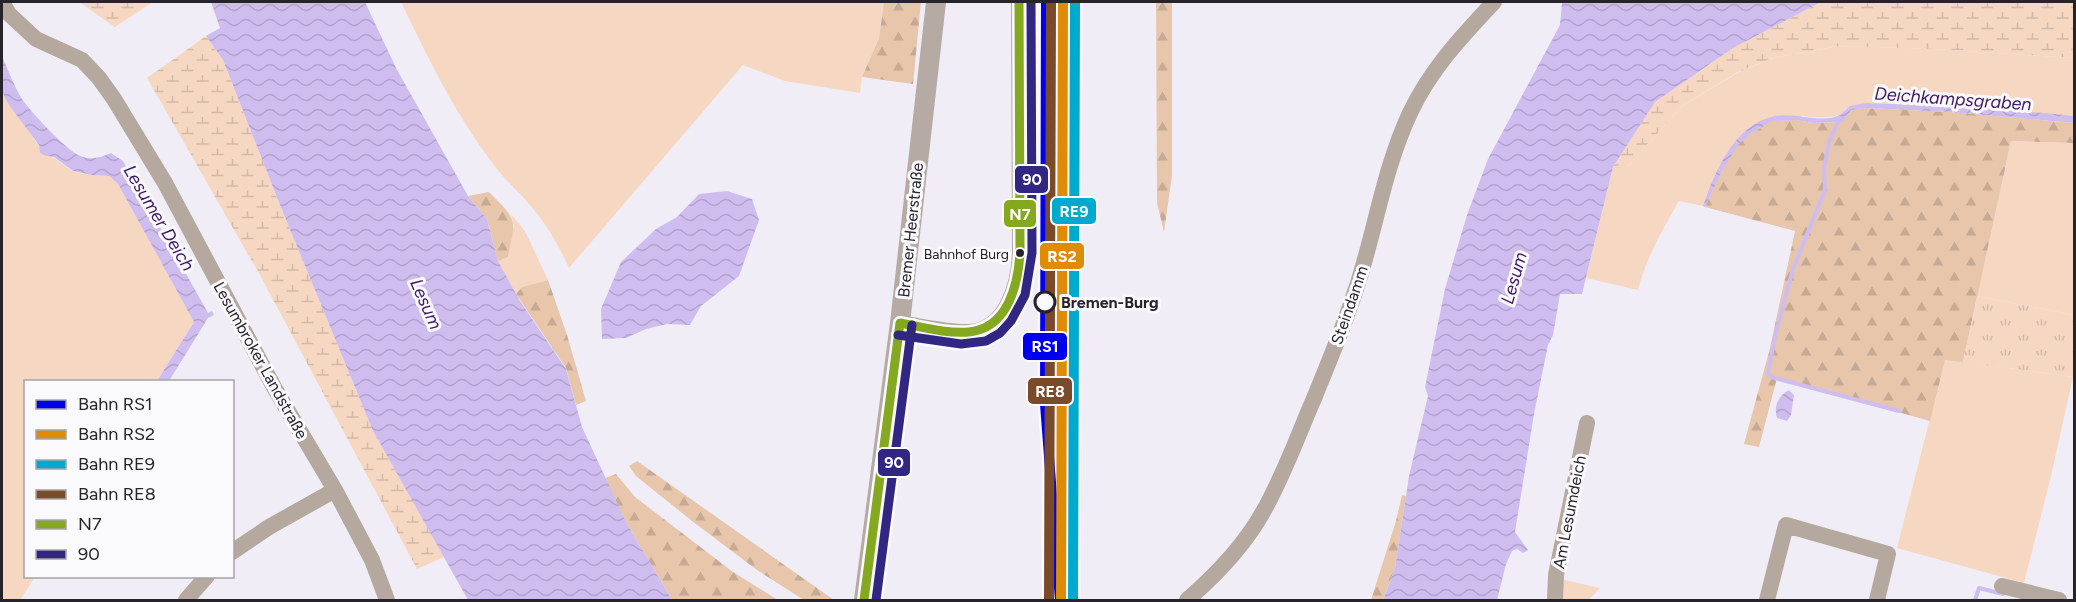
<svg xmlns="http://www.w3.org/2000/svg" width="2076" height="602" viewBox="0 0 2076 602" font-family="Figtree,sans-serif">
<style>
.grass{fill:#f6d8c2}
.forest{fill:url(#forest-firs)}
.wetland{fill:url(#wetland-marsh)}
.park{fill:url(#park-tufts)}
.water{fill:url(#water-waves)}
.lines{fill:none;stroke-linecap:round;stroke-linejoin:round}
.stream{stroke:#cfbdef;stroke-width:4}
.minor{stroke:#b5a99f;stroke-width:16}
.major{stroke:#b6aba4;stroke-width:20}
.bus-1-casing{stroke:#faf9fc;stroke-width:14}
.bus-2-casing{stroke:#faf9fc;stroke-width:14}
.bus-1{stroke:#84a921;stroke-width:9}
.bus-2{stroke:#312783;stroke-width:9}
.rail-1-casing{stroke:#faf9fc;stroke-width:15}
.rail-2-casing{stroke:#faf9fc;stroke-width:15}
.rail-3-casing{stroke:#faf9fc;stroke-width:15}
.rail-4-casing{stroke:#faf9fc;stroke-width:15}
.rail-1{stroke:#00e;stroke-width:10}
.rail-2{stroke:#de8c06;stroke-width:10}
.rail-3{stroke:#00a9ce;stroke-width:10}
.rail-4{stroke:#7a4b2a;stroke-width:10}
.bus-dot{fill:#26242a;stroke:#faf9fc;stroke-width:2}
.stop-dot{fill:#faf9fc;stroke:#26242a;stroke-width:3}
.labels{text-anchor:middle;stroke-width:6;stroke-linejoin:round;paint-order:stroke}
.bus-label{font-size:14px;fill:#26242a;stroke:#faf9fc;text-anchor:end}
.street-label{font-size:16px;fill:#26242a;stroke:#faf9fc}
.stop-label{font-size:16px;font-weight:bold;fill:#26242a;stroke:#faf9fc;text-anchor:start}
.water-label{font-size:18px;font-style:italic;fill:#3e1966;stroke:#faf9fc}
.line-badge{stroke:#faf9fc;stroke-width:2}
.badge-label{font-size:16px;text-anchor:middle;font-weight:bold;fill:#fff}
</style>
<defs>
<pattern id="forest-firs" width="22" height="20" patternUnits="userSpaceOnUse" patternTransform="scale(1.5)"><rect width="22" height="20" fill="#e7c6ac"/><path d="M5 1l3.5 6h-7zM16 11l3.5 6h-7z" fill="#c6aa94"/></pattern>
<pattern id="wetland-marsh" width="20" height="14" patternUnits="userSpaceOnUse" patternTransform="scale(1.5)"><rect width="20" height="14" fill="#f6d8c2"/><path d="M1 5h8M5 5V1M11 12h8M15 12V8" fill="none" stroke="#d3b9a7"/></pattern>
<pattern id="park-tufts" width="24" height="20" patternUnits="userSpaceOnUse" patternTransform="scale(1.5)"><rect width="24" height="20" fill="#f6d8c2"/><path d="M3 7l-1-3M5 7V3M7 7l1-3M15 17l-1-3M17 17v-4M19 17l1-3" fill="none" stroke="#d3b9a7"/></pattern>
<pattern id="water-waves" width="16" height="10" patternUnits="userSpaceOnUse" patternTransform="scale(1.5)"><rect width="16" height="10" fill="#cfbdef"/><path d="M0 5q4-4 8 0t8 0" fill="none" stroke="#b2a2cd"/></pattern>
</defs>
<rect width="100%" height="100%" fill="#f0edf6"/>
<path class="grass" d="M401 2H884L879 38 862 77 860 93 785 81 743 65 569 268C561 250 551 232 539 216 525 197 505 181 491 161 454 112 427 56 401 2Z
M1839 46 1936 49 2074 58V116L1953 106 1866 103 1846 108 1842 115C1829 118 1816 118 1802 116L1707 194 1703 206 1679 201C1663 229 1646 258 1638 290L1586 278 1613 167H1627L1682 106 1737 73 1773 58Z
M2 92 46 156C59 157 64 168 75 172 86 175 98 175 109 176L118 184 194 322 157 381 26 382V576L35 577 20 600H2Z
M2011 141 2074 143V315L1977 296Z
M511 214 525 231 548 280 522 287 516 294 498 261 508 257 514 226Z
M1945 359 2073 377 2051 476 2024 583 1897 548Z
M1561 579 1600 588 1589 600H1560Z"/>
<path class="forest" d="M884 2H921L913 84 862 77 879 38Z
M1156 2H1172V175L1164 232 1157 203Z
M1866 108 1950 112 2074 123V143L2011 141 1963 362 1945 360 1930 421 1777 378 1759 447 1744 444 1770 348 1795 231 1705 207 1722 171 1738 144 1752 133 1771 121 1796 120 1813 123 1842 122 1851 110Z
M489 192C518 221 516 218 508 257L498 261 487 219 468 196Z
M548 280 567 335 586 401 576 405 566 368 516 294 522 287Z
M637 461 834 600H804L757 570 692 521 636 476 629 466Z
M616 474 635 497 733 572 778 600H672L626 522 605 478Z
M1402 495 1406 496 1395 568 1383 600H1371L1396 521Z"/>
<path class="wetland" d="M79 2H153L115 27Z
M1821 2H2074V58L1936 49 1839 46 1773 58 1736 73 1682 106 1627 167H1613L1655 102 1733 48Z
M206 36 223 60 282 210 373 431 444 557 417 569 261 277 147 78Z"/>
<path class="park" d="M1977 296 2074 315V377L1963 362Z"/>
<path class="water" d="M211 2H365L396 68 468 196 487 219 498 261 520 301 566 369 582 427 626 522 672 600H468L373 431 282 210 223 60 206 36 220 28Z
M1562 2H1821L1733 48 1655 102 1613 167 1582 294H1560L1553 335 1548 345 1534 414 1515 532 1528 550 1523 553 1517 549 1512 551 1506 564 1497 600H1383L1395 568 1409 476 1428 396 1425 387 1445 289 1467 215 1488 159 1560 25Z
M2 56C8 70 14 86 22 99 31 112 69 154 83 157 93 160 102 157 111 153L123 161 208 313 212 311 214 315 208 318 169 381H157L194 322 118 184 109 176 92 175 73 171 54 157 46 156 40 153 39 145 9 105 2 92Z
M1866 103C1936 105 2005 109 2074 116V123L1950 112 1867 108 1851 110 1843 122 1813 123 1796 120 1772 121 1752 133 1738 145 1722 171 1705 207 1703 206C1715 172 1734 124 1775 116 1795 112 1822 124 1840 115 1844 113 1846 108 1850 106Z
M727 191 752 199 759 220 739 276 701 306 690 325 667 324 646 329 626 338 602 339 601 309 621 262 656 229 677 217 699 194Z
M1789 390 1794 395 1791 415 1787 421 1777 418C1773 406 1779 395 1789 390Z"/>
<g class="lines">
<path class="stream" d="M1841 119 1837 124 1829 143 1824 168 1825 190 1793 269 1775 336 1768 373 1771 377 1899 411
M1975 600 1979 588 2003 594"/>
<path class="minor" d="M2 2 9 14 36 39 82 60 99 78 114 99 165 183 275 389 335 490 372 560 387 600
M900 323C920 326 950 333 969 332 1007 330 1019 283 1020 253L1019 2
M232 552 269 527 335 490
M2002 586 2059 600
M186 600 207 576
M1187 600C1216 575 1244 546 1263 512 1284 475 1298 435 1315 396 1331 356 1349 315 1361 273 1377 220 1386 164 1410 113 1430 70 1462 36 1494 2
M1555 600 1556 575 1587 423
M1767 600 1786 525 1888 554 1877 600"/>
<path class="major" d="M864 600 900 323 936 2"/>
<g class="bus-1-casing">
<path id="bus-1" d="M900 323C922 327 947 334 969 332 1008 328 1018 285 1020 253L1019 2
M864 600 900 323"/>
</g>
<g class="bus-2-casing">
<path id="bus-2" d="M898 335 961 344 986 341 1000 333 1011 321 1025 295 1032 253 1031 2
M876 600 912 325"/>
</g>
<use href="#bus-1" class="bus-1"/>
<use href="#bus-2" class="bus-2"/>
<g class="rail-1-casing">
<path id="rail-1" d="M1046 2 1045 404 1060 600"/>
</g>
<g class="rail-2-casing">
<path id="rail-2" d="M1061 600 1063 2"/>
</g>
<g class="rail-3-casing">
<path id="rail-3" d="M1073 600 1075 2"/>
</g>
<g class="rail-4-casing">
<path id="rail-4" d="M1049 600 1051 2"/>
</g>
<use href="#rail-1" class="rail-1"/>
<use href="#rail-2" class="rail-2"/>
<use href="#rail-3" class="rail-3"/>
<use href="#rail-4" class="rail-4"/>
</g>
<circle class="bus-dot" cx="1020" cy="253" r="5"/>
<circle class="stop-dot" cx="1045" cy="302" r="10"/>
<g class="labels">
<g class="bus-label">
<text x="1009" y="259">Bahnhof Burg</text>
</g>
<g class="street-label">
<text transform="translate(910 230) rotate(-84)" y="6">Bremer Heerstraße</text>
<text transform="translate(1349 305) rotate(-71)" y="6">Steindamm</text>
<text transform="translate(261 360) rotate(61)" y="6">Lesumbroker Landstraße</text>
<text transform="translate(1569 512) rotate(-79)" y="6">Am Lesumdeich</text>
</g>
<g class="stop-label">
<text x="1061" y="308">Bremen-Burg</text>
</g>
<g class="water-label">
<text transform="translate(1953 99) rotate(4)" y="6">Deichkampsgraben</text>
<text transform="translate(159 218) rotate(59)" y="6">Lesumer Deich</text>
<text transform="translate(1514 278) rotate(-74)" y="6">Lesum</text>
<text transform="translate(426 304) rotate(66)" y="6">Lesum</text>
</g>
</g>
<g class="line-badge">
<rect x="1014" y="165" width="35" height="29" rx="6" fill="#312783"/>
<rect x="1051" y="197" width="46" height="28" rx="6" fill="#00a9ce"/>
<rect x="1003" y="199" width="34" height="29" rx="6" fill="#84a921"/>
<rect x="1039" y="242" width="46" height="28" rx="6" fill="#de8c06"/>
<rect x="1022" y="332" width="46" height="29" rx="6" fill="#00e"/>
<rect x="1027" y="377" width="46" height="28" rx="6" fill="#7a4b2a"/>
<rect x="877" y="448" width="34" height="29" rx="6" fill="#312783"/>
</g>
<g class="badge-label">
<text x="1032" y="185">90</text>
<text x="1074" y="217">RE9</text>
<text x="1020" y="220">N7</text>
<text x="1062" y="262">RS2</text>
<text x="1045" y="352">RS1</text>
<text x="1050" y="397">RE8</text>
<text x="894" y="468">90</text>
</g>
<rect width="2076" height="602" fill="none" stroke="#26242a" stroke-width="6"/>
<rect x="24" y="380" width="210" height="198" fill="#faf9fc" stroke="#a5a4a8" stroke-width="1.5"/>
<rect x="36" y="400" width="30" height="9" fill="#0000ee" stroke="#a5a4a8" stroke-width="1.5"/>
<text x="78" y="410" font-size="18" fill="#26242a">Bahn RS1</text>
<rect x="36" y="430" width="30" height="9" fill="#de8c06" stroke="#a5a4a8" stroke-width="1.5"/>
<text x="78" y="440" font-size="18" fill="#26242a">Bahn RS2</text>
<rect x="36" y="460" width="30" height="9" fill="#00a9ce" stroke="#a5a4a8" stroke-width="1.5"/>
<text x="78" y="470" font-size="18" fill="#26242a">Bahn RE9</text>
<rect x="36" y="490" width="30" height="9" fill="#7a4b2a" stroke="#a5a4a8" stroke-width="1.5"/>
<text x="78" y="500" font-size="18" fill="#26242a">Bahn RE8</text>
<rect x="36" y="520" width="30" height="9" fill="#84a921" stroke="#a5a4a8" stroke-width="1.5"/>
<text x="78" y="530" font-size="18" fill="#26242a">N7</text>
<rect x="36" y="550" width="30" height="9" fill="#312783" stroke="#a5a4a8" stroke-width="1.5"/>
<text x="78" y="560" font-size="18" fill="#26242a">90</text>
</svg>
